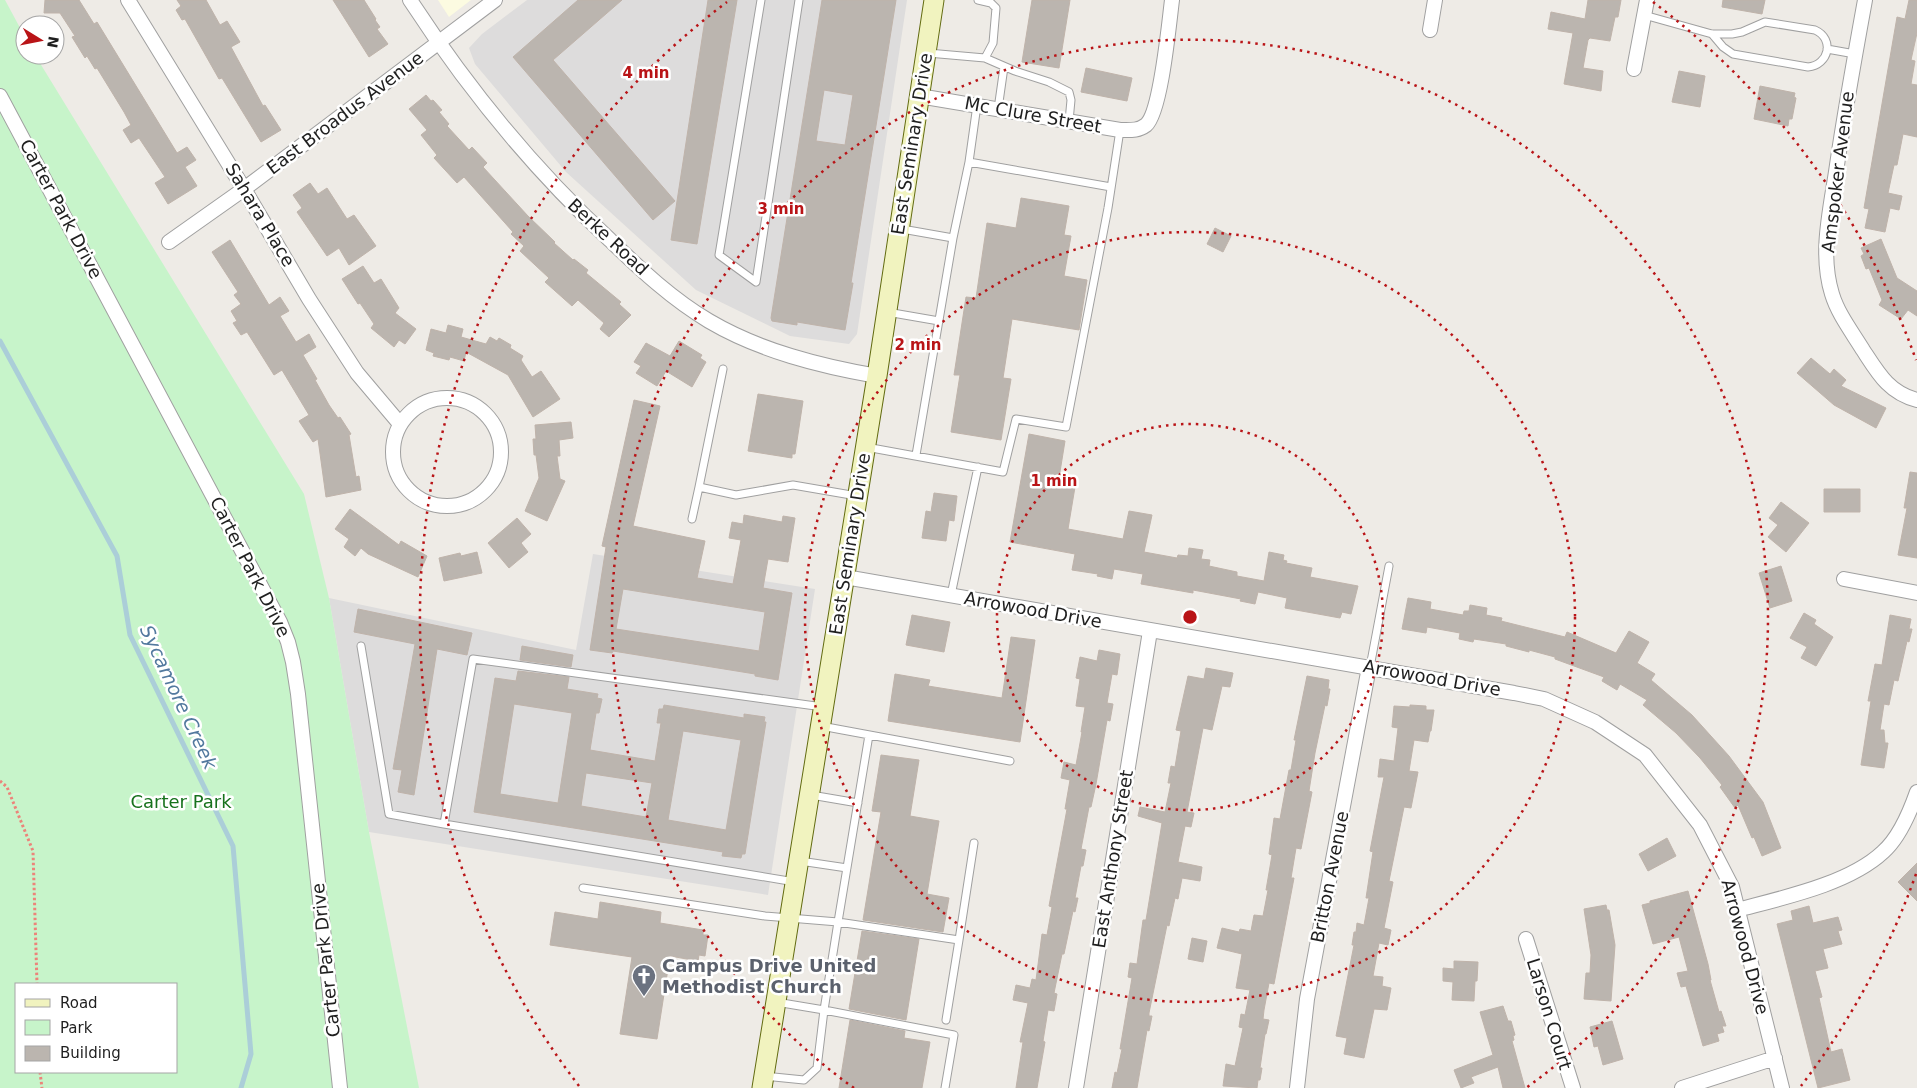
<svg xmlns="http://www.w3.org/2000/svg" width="1917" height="1088" viewBox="0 0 1917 1088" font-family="'DejaVu Sans',sans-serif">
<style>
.residential{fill:#dddcdc}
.education{fill:#fcfbe1}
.park{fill:#c7f4ca;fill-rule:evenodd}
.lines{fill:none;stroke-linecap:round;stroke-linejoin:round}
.stream{stroke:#abced8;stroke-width:5}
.building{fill:#bbb5af;stroke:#bfb3aa;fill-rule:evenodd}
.lane-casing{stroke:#a0a0a0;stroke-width:9}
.street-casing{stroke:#a0a0a0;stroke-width:16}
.secondary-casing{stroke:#626b10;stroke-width:21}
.path{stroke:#ec847a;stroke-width:3;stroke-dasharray:2.5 2.5;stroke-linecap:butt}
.lane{stroke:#fff;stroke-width:7}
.street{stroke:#fff;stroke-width:14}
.secondary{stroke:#f1f3bf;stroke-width:19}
.ring{fill:none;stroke:#b91417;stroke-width:2.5;stroke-dasharray:2.5 5}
.labels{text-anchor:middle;stroke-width:5;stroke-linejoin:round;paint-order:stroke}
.street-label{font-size:18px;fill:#1f1f1f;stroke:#fff}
.park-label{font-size:18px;fill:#17721d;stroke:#fff}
.worship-label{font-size:18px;font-weight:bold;fill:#5b616d;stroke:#fff;text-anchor:start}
.water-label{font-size:19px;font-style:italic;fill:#52799e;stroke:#fff}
.centre{fill:#b91417;stroke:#fff;stroke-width:2.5}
.ring-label{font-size:15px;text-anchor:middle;font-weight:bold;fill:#b91417;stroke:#fff;stroke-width:5;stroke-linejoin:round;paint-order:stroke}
</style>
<rect width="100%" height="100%" fill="#eeebe6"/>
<path class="residential" d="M527 0H907L857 334 849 344 790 336 696 290 566 172 475 64 469 48 482 34Z
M593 554 815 589 768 895 369 832 329 598 576 650Z"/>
<path class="education" d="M438 0H471L449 17Z"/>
<path class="park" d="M0 0H5L25 37V55H35L304 494 329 598 369 832 419 1088H0ZM16 984H176V1072H16Z"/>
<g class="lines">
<path class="stream" d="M0 341 117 556 130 635 233 846 251 1054 241 1088"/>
</g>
<path class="building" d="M45 0H79L94 24 97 22 177 153 187 147 196 160 185 167 197 186 168 204 155 183 165 177 139 138 131 143 123 130 131 125 124 112 97 68 95 69 87 56 85 58 72 37 75 36 60 13H44Z
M177 0H206L220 25 227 21 240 42 231 47 263 106 265 105 281 130 261 142 222 78 219 79 185 19 182 20 176 10 181 6Z
M333 0H364L376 19 375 20 380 27 377 29 388 44 369 57Z
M578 0H622L553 60 675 201 653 220 513 57Z
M708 0H737L697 244 671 240Z
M822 0H896L851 283H853L845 330 797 322V325L772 321 771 318ZM824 90 853 95 845 145 816 141Z
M1032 0H1070L1059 68 1022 62Z
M1588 0H1621L1618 17H1615L1610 41 1590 38 1588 40 1583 68 1603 71 1601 91 1564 84 1573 33 1548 29 1551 12 1585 19Z
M1723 0H1765L1762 14 1722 7Z
M1909 0H1917V33L1911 60 1915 61 1911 84 1917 85V137L1903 134 1897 165H1894L1888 193 1902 196 1899 210 1890 208 1885 232 1865 228 1869 209 1864 208 1897 17 1905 19Z
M1086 68 1132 78 1127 101 1081 92Z
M1679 71 1705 76 1700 107 1672 102Z
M1760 86 1795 93 1794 97 1796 98 1792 119H1789L1788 126 1754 119Z
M426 95 431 101 433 100 442 110 439 112 449 124 447 126 469 150 472 147 487 163 483 167 528 216 555 242 554 243 573 260 574 259 588 270 586 273 621 302 619 304 631 315 609 337 600 329 604 323 578 300 572 306 545 282 549 278 520 251 524 246 511 234 513 232 464 177 457 183 434 158 437 155 421 135 427 130 409 109Z
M310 183 318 194 327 188 347 219 354 215 376 246 349 265 339 248 327 256 297 212 302 208 293 195Z
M1021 198 1069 206 1064 235 1071 236 1064 276 1087 280 1079 330 1012 319 1003 378 1011 379 1001 440 951 432 960 375H954L966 297 976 298 987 223 1016 228Z
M1215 228 1231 236 1223 252 1207 244Z
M1881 239 1897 278 1917 291V316L1908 310 1901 319 1879 305 1882 300 1869 268 1866 269 1861 256 1864 254 1861 248Z
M230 240 269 305 280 297 289 311 280 316 296 342 309 334 316 347 303 355 317 379 315 380 329 405 338 418 340 417 351 434 349 435 356 477 359 476 361 490 326 497 318 439 313 442 299 421 309 415 282 370 274 375 247 332 241 335 233 323 237 321 231 311 241 304 234 295 238 292 212 252Z
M363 266 374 283 381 279 399 308 395 313 416 329 405 344 399 340 394 347 371 328 374 324 360 303 358 304 342 279Z
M448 325 463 329 461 337 486 344 490 337 497 341 499 338 511 345 510 348 523 356 521 360 532 377 541 371 560 399 533 417 508 375 466 352 464 361 450 357 449 360 433 356 434 353 426 350 431 329 446 333Z
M679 341 702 355 700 358 706 362 692 387 666 371 657 386 636 373 641 366 634 362 646 343 670 356Z
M1811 358 1830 374 1834 369 1846 380 1841 386 1886 408 1876 428 1834 405 1797 373Z
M758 394 803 401 795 454H792V458L748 451Z
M634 400 660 406 633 526 705 541 697 578 733 584 741 540 729 538 732 522 743 524 744 515 782 522 783 516 795 518 788 562 768 559 763 588 792 593 778 680 755 676V674L613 651 612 653 590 650 606 547 602 546ZM623 589 765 612 759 651 616 629Z
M571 422 573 438 559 440 560 456H557L560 479 565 481 547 521 525 511 539 478 536 455H534L533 439H536L535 425Z
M1029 434 1065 441 1059 478 1076 481 1068 529 1123 539 1129 511 1152 515 1144 552 1177 558 1178 555 1188 556 1189 548 1203 550 1201 559 1210 560 1209 566 1237 572V576L1264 581 1269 552 1284 555 1283 560 1287 561 1286 563 1312 568 1310 577 1358 586 1351 614 1342 612 1340 618 1285 608 1287 598 1258 592 1255 604 1240 601 1241 599 1193 590V593L1141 584 1143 574 1114 569 1112 579 1097 576 1098 574 1072 570 1075 554 1010 542Z
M1910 472 1917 473V558L1898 555 1907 508H1904Z
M1824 489H1860V512H1824Z
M934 493 957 496 954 521 949 520 946 541 922 538 926 511 931 512Z
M1781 502 1809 523 1786 552 1768 537 1778 525 1769 518Z
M350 509 399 545 401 541 427 556 418 577 368 554 361 548 355 556 344 547 349 539 335 529Z
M517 518 531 534 521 543 528 552 509 568 488 543Z
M477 552 482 573 444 581 439 558 460 553 461 556Z
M1781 566 1792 601 1770 608 1759 573Z
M1408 598 1431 602 1430 609 1463 615 1464 611H1469L1470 605 1487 608 1486 615 1502 618 1501 621 1565 637 1567 632 1616 653 1629 631 1649 642 1637 663 1655 674 1651 680 1692 715 1729 756 1763 802 1781 848 1762 856 1754 837 1752 838 1738 805 1735 808 1720 787 1722 785 1700 758 1676 733 1643 705 1647 700 1620 684 1617 690 1602 681 1604 677 1555 659V657L1529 650V652L1506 646V644L1474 639 1473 642 1459 639 1460 633 1427 627 1426 633 1402 629Z
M358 609 472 633 467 655 437 649 414 795 398 792 402 770 393 769 415 644 354 632Z
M1804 613 1816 620 1814 624 1833 637 1816 666 1801 658 1807 647 1790 638Z
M912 615 950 622 944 652 906 645Z
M1890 615 1911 619 1909 629H1912L1909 642 1907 641 1898 681 1894 680 1889 705 1884 704 1880 730H1884L1885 743H1888L1884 768 1861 765 1871 701H1868L1875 664 1882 665Z
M1011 637 1035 640 1020 742 888 721 895 674 930 680 928 686 1002 698Z
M522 646 573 655 571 667 520 660Z
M1099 650 1120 654 1117 675 1112 674 1107 703 1113 704 1110 721 1107 720 1096 784 1091 807H1089L1081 849 1086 850 1083 866H1081L1075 898H1078L1075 912 1073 911 1064 954H1062L1054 993 1057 994 1054 1011 1048 1010 1043 1041 1045 1042 1037 1088H1016L1023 1042H1020L1028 1003 1013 1000 1016 985 1030 988 1032 979 1036 980 1042 934 1047 935 1052 907 1049 906 1067 809H1065L1070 780 1061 778 1064 762 1076 765 1082 732H1081L1085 707 1076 706 1080 679 1076 678 1080 657 1097 661Z
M1206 668 1233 673 1230 687 1222 686 1212 730 1203 728 1187 812 1194 813 1191 827 1185 826 1178 862 1202 867 1200 881 1182 878 1178 899 1175 898 1169 926 1167 925 1149 1013V1016H1152L1149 1031 1147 1030 1137 1088H1112L1115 1072 1117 1073 1122 1049H1120L1132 978 1128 977 1130 963 1137 964 1143 920H1146L1162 823 1138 816 1140 807 1165 812 1171 783H1168L1171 766 1175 767 1181 731 1176 730 1188 676 1204 679Z
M518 671 569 677 567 689 598 694 597 698 602 699 599 713H596L590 750 655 761 661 723H657L659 709H663L664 705 744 718V714L765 717 764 722H766L745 854H742L741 858 722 856 723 852 474 812 495 678 516 681ZM514 704 572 713 558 803 500 794ZM683 731 741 740 726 830 668 820ZM586 773 652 783 646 817 581 806Z
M1307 676 1329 680 1328 689H1330L1327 706 1325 705 1315 753 1309 791 1312 792 1301 849 1296 848 1291 878H1294L1274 984 1269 983 1264 1010 1263 1019 1269 1020 1266 1034H1265L1260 1068H1262L1260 1080H1258L1257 1088 1223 1086 1226 1064 1235 1066 1243 1028 1239 1027 1241 1014 1245 1015 1250 990 1236 988 1242 954 1217 948 1222 928 1239 932 1240 929 1251 931 1254 915 1263 916 1268 890H1266L1272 855 1269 854 1274 818 1280 819 1289 770H1291L1296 740H1294Z
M1410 705 1426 706V710H1434L1431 731H1430L1428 742 1414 740 1409 771 1418 772 1411 808 1404 807 1389 881 1393 882 1384 928 1391 930 1388 945 1379 943 1373 976 1383 977 1382 986 1391 988 1387 1010 1374 1009 1364 1058 1344 1054 1347 1038 1336 1036 1354 945H1352L1354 932H1356L1357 923 1364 925 1369 898H1366L1373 852 1370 851 1384 777H1378L1380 759 1394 761 1398 728 1392 727 1394 706 1410 707Z
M881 755 919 760 910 816 939 821 927 894 949 898 943 932 863 920 881 812 872 811Z
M1667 838 1676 856 1648 871 1639 854Z
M1917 863V901L1898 882Z
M1688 891 1708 964 1711 980H1710L1719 1012 1721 1011 1726 1026H1722L1724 1032 1717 1034 1719 1041 1703 1046 1686 986 1681 987 1677 973 1688 971 1679 937 1653 944 1642 905 1650 903V901Z
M600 902 661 912 660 923 703 930V935H708L705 956 699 955 698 961 670 956 657 1039 620 1034 632 957 550 945 555 912 598 919Z
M1606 905 1607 910H1609L1615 945 1611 1001 1584 999 1586 973H1590L1591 955 1584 909Z
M1809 906 1813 923 1838 917 1842 930 1838 931 1842 944 1823 949 1828 968 1815 971 1822 997 1819 998 1831 1052 1842 1049 1850 1080 1818 1088 1777 924 1793 920 1791 911Z
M862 931 919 939 906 1020 849 1009Z
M1192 938 1207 941 1203 962 1188 959Z
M1454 961 1478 962 1477 981H1475L1474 1001 1452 1000 1453 982 1443 981V968L1454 969Z
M1503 1006 1508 1021H1511L1515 1035 1513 1036 1514 1040 1512 1041 1525 1088H1503L1498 1067 1471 1077 1474 1083 1461 1088 1454 1070 1493 1055 1480 1012Z
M850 1020 905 1031 904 1038 930 1042 922 1088H839Z
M1612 1021 1623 1059 1603 1065 1598 1046 1594 1047 1590 1027Z"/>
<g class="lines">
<g class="lane-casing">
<path id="lane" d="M761 0 719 255 756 282 799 0
M1644 15 1712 34H1732L1742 32 1765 22 1815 30C1835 39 1829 65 1808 67L1733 54 1723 47 1712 34
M1827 49 1855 54
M928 53 985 58 993 43 996 8 991 3 978 0
M985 58 1015 71 1049 82 1069 92 1071 100 1069 121
M977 105 969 162 1111 187
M998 109 1004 67
M902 229 953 238
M887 312 939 321
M723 369 699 487 736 495 793 485 857 496
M866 447 1003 472 1016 419 1066 427 1108 208 1120 130
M916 455 953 238 969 162
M692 519 699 487
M951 595 978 467
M361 646 389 814 444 824
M1370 667 1389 566
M821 726 1010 761
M811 795 858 803
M800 861 847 868
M795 882 444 824 473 659 823 707
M583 888 765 916 838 922 869 735
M946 1020 959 940
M764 1076 804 1080 817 1068 824 1010 776 1002
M945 1088 954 1035 824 1010 838 922 959 940 974 843"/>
</g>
<g class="street-casing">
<path id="street" d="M128 0 244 189 309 299 357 373 400 424
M410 0C468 89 532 168 610 240 641 270 672 299 709 321 760 351 820 366 877 376
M1865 0C1855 55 1845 110 1837 165 1831 208 1819 252 1832 294 1838 314 1852 332 1863 350 1878 373 1889 393 1917 400
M1430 30 1435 0
M1634 69 1647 0
M0 96 280 622 288 642 293 662 298 694 340 1088
M919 96 1120 130C1130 130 1138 131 1146 125 1161 112 1169 23 1172 0
M169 242 244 189 495 0
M393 452a54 54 0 1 1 108 0a54 54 0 1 1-108 0Z
M845 577 1514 693 1544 699 1595 722 1645 755 1700 825 1732 887 1782 1088
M1844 579 1917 593
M1737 910C1782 898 1849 884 1883 852 1899 838 1910 812 1917 792
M1526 939 1573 1088
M1076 1088 1150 631
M1297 1088 1307 999 1369 667
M1682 1088 1775 1058"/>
</g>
<g class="secondary-casing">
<path id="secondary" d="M762 1088 877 376 934 0"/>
</g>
<path class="path" d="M0 781 7 787 33 851 37 984
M40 1072 42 1088"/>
<use href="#lane" class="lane"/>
<use href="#street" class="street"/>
<use href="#secondary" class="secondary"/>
</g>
<g class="ring">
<circle cx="1190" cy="617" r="193"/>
<circle cx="1190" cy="617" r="385"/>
<path d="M854 1088A578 578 0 1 1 1526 1088"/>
<path d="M1916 874A770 770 0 0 1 1801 1086M579 1086A770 770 0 0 1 727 2M1653 2A770 770 0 0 1 1916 360"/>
</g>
<defs>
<g id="church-pin" transform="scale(1.25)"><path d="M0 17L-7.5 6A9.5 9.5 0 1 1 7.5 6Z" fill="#6b7280" stroke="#fff"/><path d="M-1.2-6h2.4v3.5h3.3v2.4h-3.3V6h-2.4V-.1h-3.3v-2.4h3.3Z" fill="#fff"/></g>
</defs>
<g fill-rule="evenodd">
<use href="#church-pin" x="644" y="976"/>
</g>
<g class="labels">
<g class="street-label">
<text transform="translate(345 113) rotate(-37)" y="6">East Broadus Avenue</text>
<text transform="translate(1033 115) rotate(10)" y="6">Mc Clure Street</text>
<text transform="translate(912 144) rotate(-81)" y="6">East Seminary Drive</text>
<text transform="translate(1838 172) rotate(-83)" y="6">Amspoker Avenue</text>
<text transform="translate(61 209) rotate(62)" y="6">Carter Park Drive</text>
<text transform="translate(260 215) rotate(59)" y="6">Sahara Place</text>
<text transform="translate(608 237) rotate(43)" y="6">Berke Road</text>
<text transform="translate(850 544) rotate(-81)" y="6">East Seminary Drive</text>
<text transform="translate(250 567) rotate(63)" y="6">Carter Park Drive</text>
<text transform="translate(1033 610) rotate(10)" y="6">Arrowood Drive</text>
<text transform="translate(1432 678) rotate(10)" y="6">Arrowood Drive</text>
<text transform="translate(1113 859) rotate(-81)" y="6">East Anthony Street</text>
<text transform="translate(1330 877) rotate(-79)" y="6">Britton Avenue</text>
<text transform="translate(1745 947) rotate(75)" y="6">Arrowood Drive</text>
<text transform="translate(326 960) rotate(-96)" y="6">Carter Park Drive</text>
<text transform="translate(1549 1014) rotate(73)" y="6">Larson Court</text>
</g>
<g class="park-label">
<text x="181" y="808">Carter Park</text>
</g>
<g class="worship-label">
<text x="662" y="972">Campus Drive United<tspan x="662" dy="21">Methodist Church</tspan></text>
</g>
<g class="water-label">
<text transform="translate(179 697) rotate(65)" y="7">Sycamore Creek</text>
</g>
</g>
<circle cx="1190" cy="617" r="8" class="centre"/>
<g class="ring-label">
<text x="646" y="78">4 min</text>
<text x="781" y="214">3 min</text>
<text x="918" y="350">2 min</text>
<text x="1054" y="486">1 min</text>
</g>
<rect x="15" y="983" width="162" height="90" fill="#ffffff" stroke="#a5a5a5"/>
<rect x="25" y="999" width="25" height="8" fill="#f1f3bf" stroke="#a5a5a5"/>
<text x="60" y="1008" font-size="15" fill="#1f1f1f">Road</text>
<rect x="25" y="1020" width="25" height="15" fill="#c7f4ca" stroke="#a5a5a5"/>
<text x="60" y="1033" font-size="15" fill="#1f1f1f">Park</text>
<rect x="25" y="1046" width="25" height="15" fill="#bbb5af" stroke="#a5a5a5"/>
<text x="60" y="1058" font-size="15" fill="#1f1f1f">Building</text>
<g transform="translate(40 40) rotate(100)"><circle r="24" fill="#ffffff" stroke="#a5a5a5"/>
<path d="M0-4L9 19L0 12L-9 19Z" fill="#b91417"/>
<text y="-8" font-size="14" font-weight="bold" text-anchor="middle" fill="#1f1f1f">N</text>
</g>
</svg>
